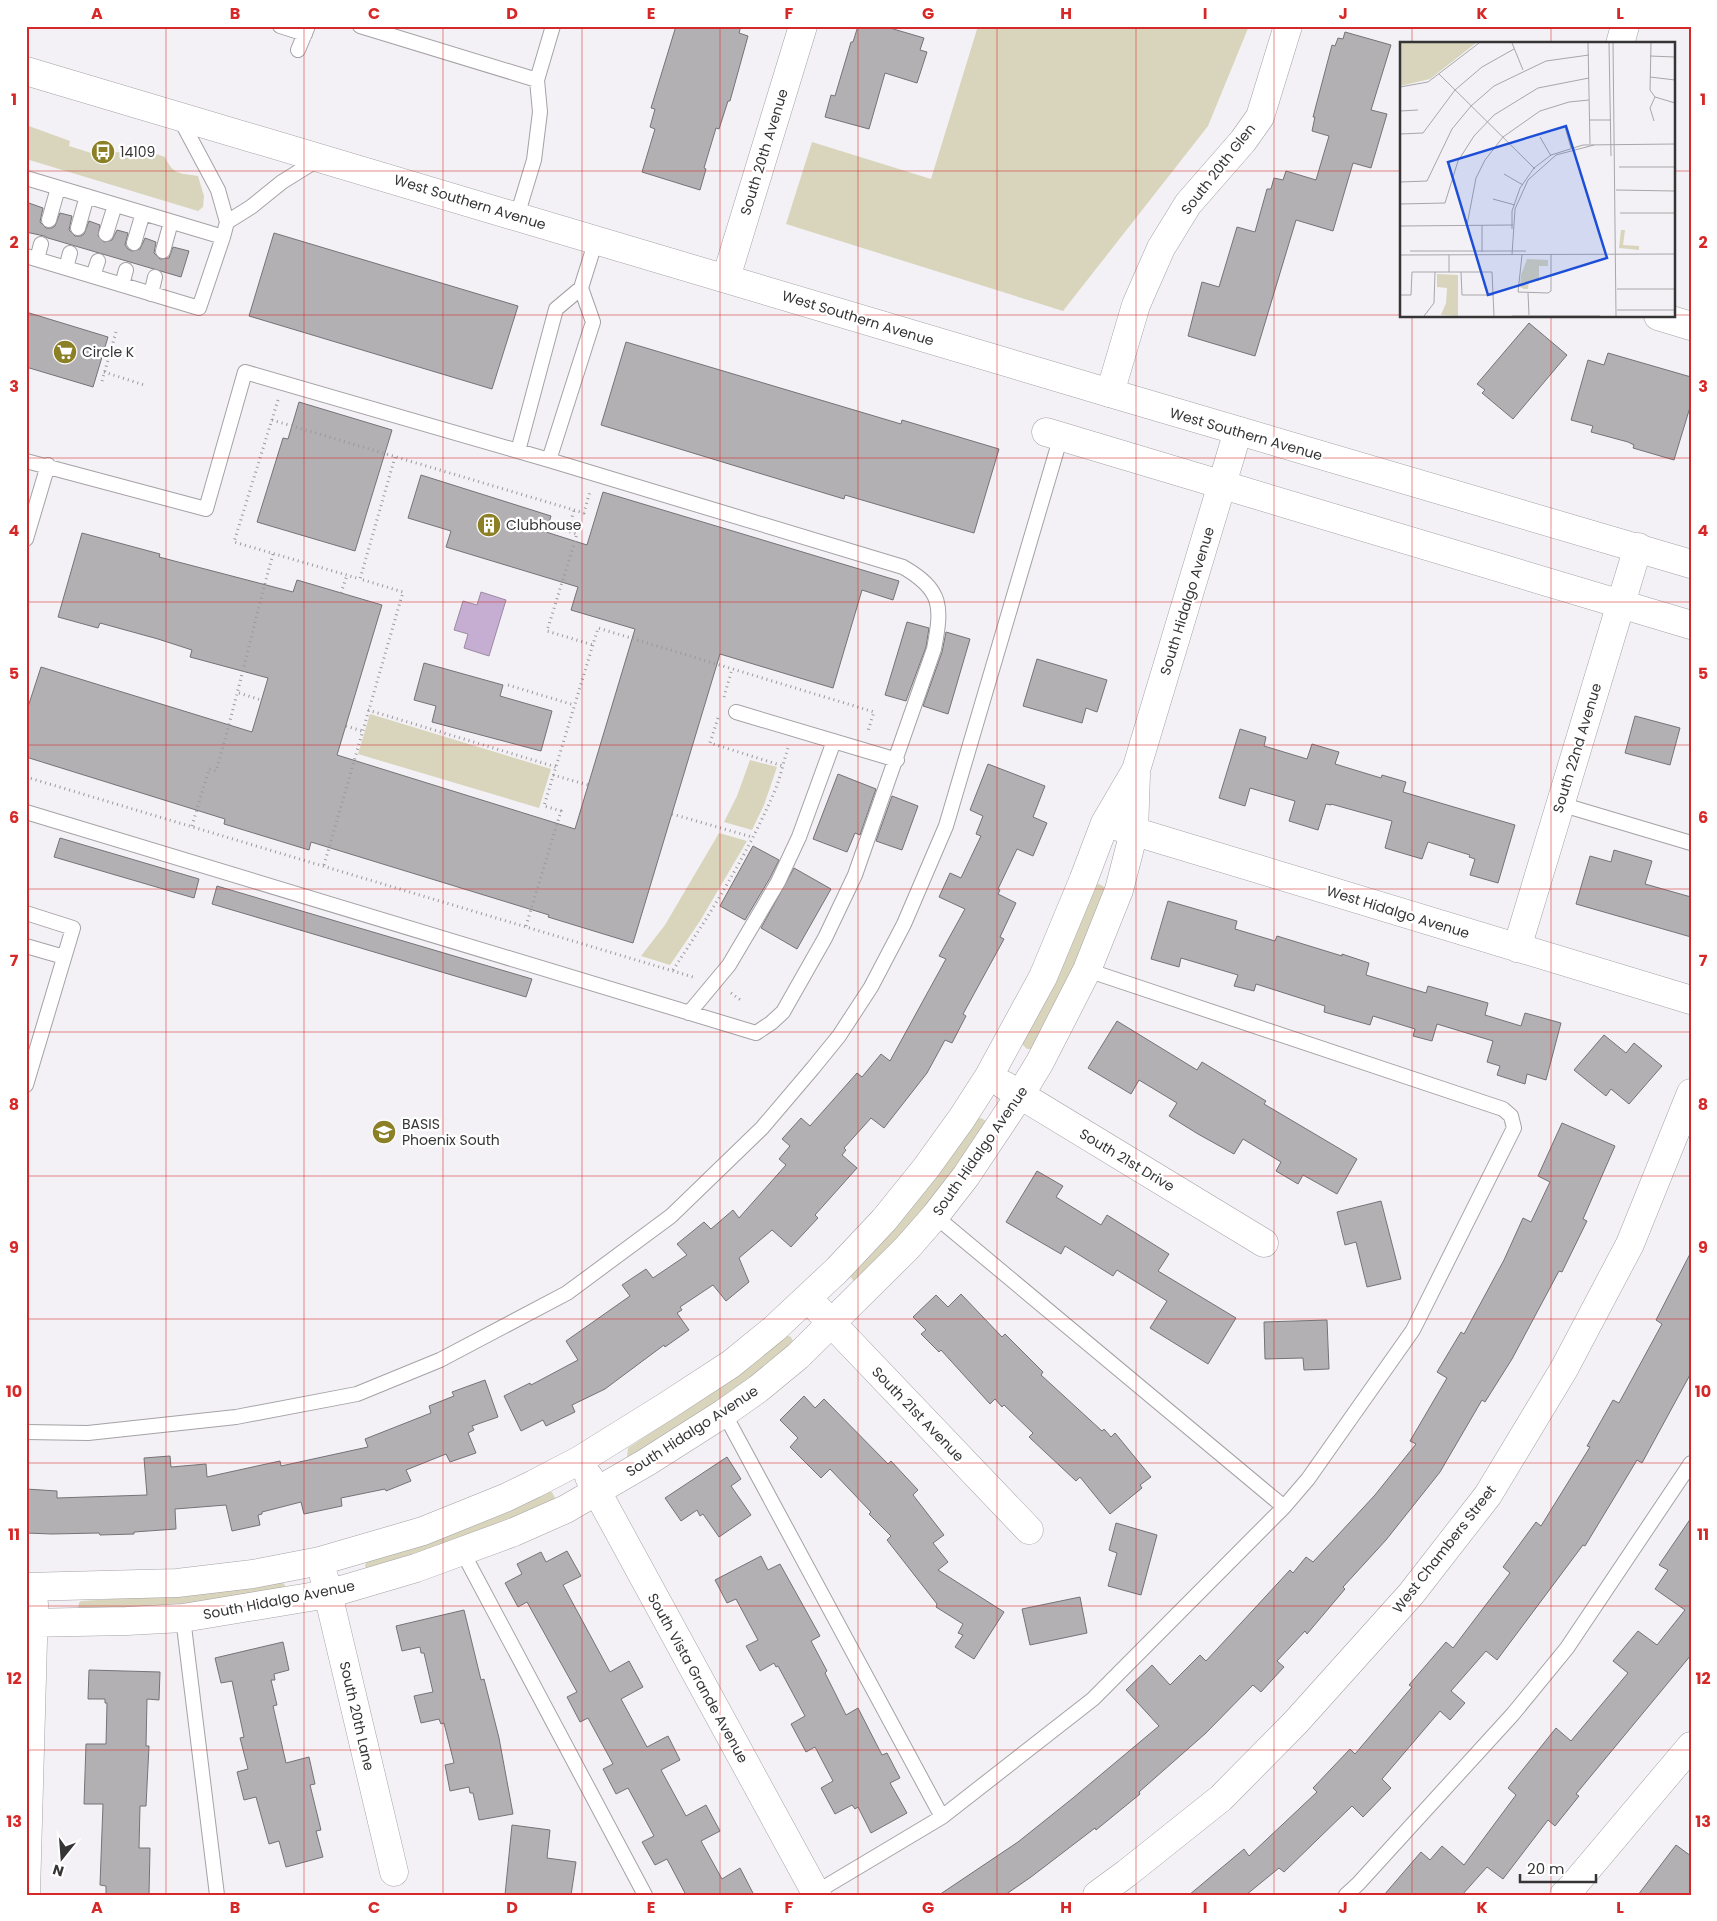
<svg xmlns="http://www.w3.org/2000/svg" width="1717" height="1921" viewBox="0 0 1717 1921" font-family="Poppins,sans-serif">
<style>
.green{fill:#d8d5bc}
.water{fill:#c6aed2;stroke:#9b8aa3}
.building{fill:#b3b0b4;stroke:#757377}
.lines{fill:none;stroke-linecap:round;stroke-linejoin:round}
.lane-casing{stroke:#a5a2a6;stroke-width:16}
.street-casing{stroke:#a5a2a6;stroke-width:29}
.secondary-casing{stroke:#a5a2a6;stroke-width:29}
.path{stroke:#9b999c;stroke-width:3;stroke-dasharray:1 4;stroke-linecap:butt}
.lane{stroke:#fff;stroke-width:14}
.street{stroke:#fff;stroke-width:28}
.secondary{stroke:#fff;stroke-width:28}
.grid{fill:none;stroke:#d62828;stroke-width:1;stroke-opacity:0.55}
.labels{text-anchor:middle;stroke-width:4.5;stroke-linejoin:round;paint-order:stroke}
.poi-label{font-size:14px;fill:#363536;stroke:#fff;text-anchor:start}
.street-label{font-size:14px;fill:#363536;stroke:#fff}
.inset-road{fill:none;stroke:#a7a6a9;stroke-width:1}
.view{fill:#1d4ed8;fill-opacity:0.15;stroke:#1d4ed8;stroke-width:2.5}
.inset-edge{fill:none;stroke:#363536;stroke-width:2.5}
.neatline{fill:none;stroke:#d62828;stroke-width:2}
.grid-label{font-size:16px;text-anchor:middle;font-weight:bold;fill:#d62828}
</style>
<rect width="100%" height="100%" fill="#f3f1f5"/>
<path class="green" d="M978 26H1249L1208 126 1063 311 786 224 812 142 931 179Z
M26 125 70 141 69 146 107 158 109 152 153 153 165 157C173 175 180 173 198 176L204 196 203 207 198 211 26 159Z
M370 714 551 769 539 808 358 754Z
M750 760 777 767 764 805 752 830 724 822 737 796Z
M719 833 747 841 700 921 670 965 641 956 665 925Z
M1099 884 1106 888 1093 930 1033 1049H1027L1023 1045V1041L1096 885Z
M981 1118 986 1121 987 1124 924 1213 855 1283 850 1276 976 1119Z
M786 1335 791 1337 794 1343 748 1384 630 1458 627 1457 628 1448 712 1392Z
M546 1492H552L556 1500 456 1547 366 1569 365 1565 369 1559Z
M280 1581 284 1584 286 1588 145 1612 78 1610 79 1603 81 1601 194 1594Z"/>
<path class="water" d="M481 592 506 600 489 656 464 648 468 634 454 630 463 601 477 605Z"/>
<path class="building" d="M676 26H741L739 33 748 36 730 101H728L719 129 716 128 704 168 706 169 700 190 642 172 655 129 650 127 655 109 651 108Z
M858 26H883L924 38 920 50 927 52 917 83 885 73 869 129 825 117 831 95 835 96 851 42H853Z
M1345 32 1391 45 1371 110 1387 114 1371 168 1353 163 1333 231 1296 220 1255 356 1188 336 1202 282 1219 287 1237 227 1255 232 1267 189H1271L1274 178 1283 180 1286 171 1316 180 1329 136 1312 131 1315 117H1313L1332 45 1335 46 1338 38 1343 39Z
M26 202 43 208 40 222 46 228H52L55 226 60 213 72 216 69 230 75 236H81L84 234 89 221 100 225 98 236 104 242 112 240 117 230 128 233 125 245 128 249 132 251 140 249 145 238 156 242 154 253 160 259 169 258 173 247 189 251 181 277 48 238 44 236 26 232Z
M274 233 518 306 492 389 249 316Z
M26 312 108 337 93 387 26 367Z
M1529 323 1567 355 1513 419 1482 393 1485 390 1477 384Z
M626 342 901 424 902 420 999 449 974 533 845 495 844 499 601 425Z
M1608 353 1691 377V404L1674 460 1633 448 1634 445 1628 442 1591 432 1593 426 1571 420 1588 360 1604 365Z
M299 402 392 430 355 551 257 522 283 438 288 439Z
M421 475 551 516 546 532 587 545 603 492 899 581 893 600 862 590 833 688 720 654 633 943 548 917 549 915 311 842 309 850 224 824 225 819 26 757V713L41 667 252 732 268 678 190 657 192 650 158 639 100 623 98 628 58 617 82 533 160 554 159 557 293 592 297 580 382 605 337 755 575 829 635 629 571 610 578 587 446 547 451 531 408 518Z
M907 622 929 628 926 647 906 701 885 695Z
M946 632 970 639 948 714 923 706 942 652Z
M1037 659 1107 680 1097 712 1086 708 1082 723 1023 706Z
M424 663 503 685 500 696 552 711 541 751 432 722 436 706 414 700Z
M1635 716 1680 728 1670 765 1625 753Z
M1240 729 1266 737 1264 746 1307 759 1312 744 1339 752 1335 764 1381 778 1382 775 1406 782 1403 792 1515 825 1498 883 1470 875 1475 859 1469 857 1470 855 1428 842 1422 859 1385 848 1392 821 1331 804V805L1326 804 1318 830 1289 821 1295 801 1250 788 1245 806 1219 798Z
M988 764 1045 786 1033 817 1047 823 1033 856 1017 849 998 889 1000 890 998 894 1016 903 1000 937 1004 939 963 1014 966 1016 952 1043 945 1040 927 1073 884 1128 871 1118 844 1148 846 1150 842 1155 857 1168 815 1215 818 1218 791 1247 772 1230 739 1258 749 1282 726 1301 713 1285 680 1307 682 1310 677 1313 689 1330 665 1347 664 1345 605 1389 572 1405 575 1412 546 1426 543 1420 521 1431 504 1396 530 1383 531 1385 578 1360 566 1341 630 1296 622 1285 646 1269 653 1278 687 1255 677 1244 704 1222 711 1229 733 1210 739 1218 786 1165 779 1159 790 1146 782 1139 801 1118 810 1126 857 1073 862 1077 881 1054 890 1061 946 959 939 956 965 909 939 897 950 873 961 878 981 836 976 834 983 816 970 810Z
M838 774 876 789 860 835 855 833 847 852 813 839Z
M892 796 918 806 902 850 876 841Z
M60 838 199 879 194 898 54 857Z
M753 846 779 860 770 878 745 920 720 906Z
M1614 850 1652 861 1645 884 1691 897V937L1576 904 1590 856 1611 862Z
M794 868 831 889 797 949 761 928Z
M217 886 532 979 526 997 212 904Z
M1168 901 1237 921 1235 929 1275 941 1277 936 1342 956V954L1369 963 1366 975 1426 993 1428 986 1488 1003 1485 1015 1521 1026 1525 1013 1561 1023 1546 1080 1527 1074 1525 1084 1497 1075 1500 1066 1487 1062 1493 1041 1437 1024 1432 1041 1413 1036 1415 1029 1373 1016 1370 1025 1324 1012 1325 1006 1256 984 1254 991 1234 986 1238 975 1181 958 1179 967 1151 959Z
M1117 1021 1197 1070 1202 1062 1266 1101 1264 1104 1357 1159 1337 1194 1303 1175 1298 1184 1276 1171 1281 1162 1243 1139 1234 1154 1198 1134 1169 1116 1177 1103 1139 1080 1131 1094 1088 1068Z
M1604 1035 1626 1053 1634 1043 1662 1066 1629 1104 1611 1089 1606 1096 1574 1070Z
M1562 1123 1615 1146 1583 1219 1587 1221 1562 1272 1559 1271 1512 1359 1485 1402 1482 1400 1440 1472 1386 1540 1343 1587 1345 1589 1307 1634 1305 1631 1277 1661 1284 1667 1261 1692 1253 1685 1206 1733 1139 1792 1140 1794 1096 1830 1095 1828 1031 1877 1005 1895H939L1018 1842 1073 1798 1159 1726 1126 1690 1152 1665 1170 1685 1200 1655 1206 1661 1290 1570 1293 1573 1306 1557 1313 1562 1375 1495 1416 1444 1410 1441 1447 1378 1437 1372 1461 1332 1464 1334 1504 1260 1523 1218 1531 1222 1550 1182 1538 1176Z
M1037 1171 1063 1186 1056 1197 1101 1225 1107 1215 1169 1254 1158 1271 1236 1318 1208 1364 1150 1328 1167 1301 1117 1270 1113 1276 1065 1246 1061 1254 1006 1222Z
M1381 1201 1401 1279 1367 1287 1356 1242 1345 1245 1337 1212Z
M1691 1252V1373L1642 1463 1637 1460 1585 1546 1583 1545 1497 1660 1486 1651 1451 1691 1465 1703 1450 1720 1440 1711 1382 1779 1391 1788 1363 1817 1352 1806 1284 1872 1279 1868 1246 1895H1189L1244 1849 1249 1856 1317 1792 1313 1788 1350 1749 1355 1754 1412 1687 1409 1685 1446 1642 1453 1648 1510 1573 1503 1567 1536 1522 1541 1526 1590 1447 1587 1446 1613 1400 1619 1403 1662 1324 1656 1320Z
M961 1294 1002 1337 1005 1334 1043 1372 1041 1375 1102 1431 1104 1429 1111 1437 1115 1433 1151 1477 1140 1485 1142 1488 1110 1514 1080 1477 1076 1481 1029 1437 1033 1433 1004 1405 1002 1407 995 1399 990 1404 941 1350 939 1352 921 1334 926 1330 913 1317 936 1295 948 1307Z
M1327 1320 1329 1369 1304 1370 1303 1358 1265 1359 1264 1322Z
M485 1380 498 1417 472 1426 474 1430 468 1433 476 1453 450 1462 446 1454 406 1470 411 1481 386 1491 385 1489 341 1498 342 1506 304 1514 301 1502 262 1512V1514L258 1515 260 1525 232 1531 226 1505 175 1509 176 1529 134 1532V1534L100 1535 99 1533 52 1534 26 1533V1489L57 1491V1498L147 1495 144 1458 170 1456 171 1467 206 1464 207 1477 280 1461 281 1466 368 1447 365 1439 431 1413 429 1406 454 1396 452 1392Z
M804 1396 815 1408 824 1399 888 1464 891 1461 918 1490 913 1495 944 1535 933 1543 948 1562 938 1570 1004 1612 974 1659 955 1647 963 1635 958 1633 963 1624 936 1607 937 1604 887 1540 891 1536 869 1514 871 1512 830 1469 821 1478 790 1447 798 1438 780 1420Z
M727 1457 741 1479 731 1486 751 1515 719 1537 703 1514 700 1516 697 1510 681 1521 665 1498Z
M1691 1518V1655L1576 1794 1579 1796 1555 1826 1548 1820 1503 1879 1487 1867 1462 1895H1384L1421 1852 1430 1860 1442 1846 1464 1865 1516 1795 1508 1788 1556 1728 1571 1741 1628 1673 1613 1661 1638 1631 1657 1645 1685 1610 1655 1589 1668 1570 1659 1565Z
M1116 1523 1157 1535 1141 1595 1108 1586 1117 1553 1109 1550Z
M567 1551 581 1576 563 1585 610 1672 629 1661 643 1687 621 1699 647 1747 668 1736 680 1760 661 1770 686 1816 706 1805 720 1831 701 1841 722 1879 740 1868 754 1895H686L667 1859 655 1865 642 1842 654 1836 628 1788 616 1794 603 1769 613 1764 588 1718 580 1722 567 1697 577 1692 527 1602 518 1607 505 1583 522 1574 517 1564 541 1552 546 1562Z
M761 1556 768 1570 780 1564 820 1636 811 1641 827 1671 825 1673 846 1715 858 1708 882 1755 887 1753 900 1778 890 1783 907 1813 871 1833 858 1807 855 1809 852 1805 835 1814 821 1788 833 1781 815 1747 806 1752 791 1724 805 1716 778 1666 776 1667 774 1663 760 1671 746 1646 758 1640 736 1599 727 1603 715 1580Z
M1080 1597 1087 1633 1030 1645 1022 1609Z
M464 1610 481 1680 484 1679 499 1738 513 1814 479 1820 473 1793H470L469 1787 450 1791 445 1765 454 1763 444 1723 441 1724 439 1719 421 1723 414 1696 433 1692 424 1653H421L420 1647 402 1651 396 1626Z
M283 1642 289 1670 274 1674 275 1680H271L277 1705 273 1706 286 1763 309 1757 315 1784 310 1785 321 1830 316 1831 323 1857 286 1867 279 1841 269 1844 256 1797 244 1800 237 1772 248 1769 240 1738 244 1737 232 1681 221 1683 215 1658Z
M89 1670 160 1672 159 1700 147 1699 146 1746H149L146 1806H140L139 1848H150L149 1895H106V1886L100 1885 103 1804H84L86 1744H106L107 1703H105V1699H88Z
M512 1825 550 1830 547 1858 576 1862 571 1895H505Z
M1676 1845 1691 1856V1895H1638Z"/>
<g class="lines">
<g class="lane-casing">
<path id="lane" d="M280 26 305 34
M360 26 537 80 540 112 534 160 517 216
M298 50 308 26
M537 80 553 26
M179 117 218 190 227 222 223 237
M26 178 223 237 199 308 26 256
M49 220 58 188
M227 222 251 207 282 182 319 159
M78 228 87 196
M106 234 115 205
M134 243 143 213
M163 251 171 222
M37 259 41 244
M66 268 70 253
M93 276 98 261
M122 285 126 270
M151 294 155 277
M518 451 556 309 581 288 596 240
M549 460 593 322 581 288
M26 461 206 509 245 372 549 460 903 567C943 590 942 607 934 649L855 875 825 938 783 1012 771 1023 756 1033 26 812
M26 539 48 465
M736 712 897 760
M1560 804 1691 843
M26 913 73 928 26 1085
M26 946 64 957
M689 1013 729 965 778 882 799 837 834 741
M935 1216 1284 1507
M724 1413 942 1817
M26 1432 88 1433 236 1417 357 1394 440 1360 567 1293 671 1216 762 1128 813 1068 839 1036 871 987 904 924 946 826 1061 436
M462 1551 645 1895
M183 1618 217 1895
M813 1894 942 1817 1093 1699 1284 1507 1308 1479 1413 1330 1514 1128 1511 1116 1503 1109 1087 970
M1346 1895 1358 1884 1513 1714 1567 1648 1691 1463"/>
</g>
<g class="street-casing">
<path id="street" d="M1620 44 1625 26
M726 278 803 26
M1658 316 1691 326
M1110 393 1136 305 1161 248 1188 204 1243 141 1260 117 1288 26
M1046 432 1691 625
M1116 826 1691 1000
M1517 948 1638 547
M1004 1085 1264 1243
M818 1309 1029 1530
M589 1477 817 1895
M324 1577 394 1872
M26 1587 177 1583 253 1574 320 1561 423 1531 505 1498 534 1484 580 1460 665 1407 731 1364 774 1329 837 1270 884 1220 926 1168 962 1118 989 1076 1043 977 1083 881 1105 823 1136 770 1238 431
M26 1623 127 1621 183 1618 328 1594 416 1568 514 1532 566 1509 647 1462 724 1413 758 1389 798 1356 907 1248 935 1216 966 1176 1020 1095 1040 1062 1087 970 1119 890 1134 832 1136 774
M26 1893 34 1604
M1097 1895 1127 1873 1221 1798 1296 1722 1411 1594 1488 1495 1564 1369 1630 1244 1691 1093
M1564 1895 1573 1886 1691 1746"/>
</g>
<g class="secondary-casing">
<path id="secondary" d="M26 71 1110 393 1691 564"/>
</g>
<path class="path" d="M104 372 144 385
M102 381 116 332
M278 400 234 542 360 579
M272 420 584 513 590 491
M560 529 577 534 547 631 593 645
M568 531 574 510
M341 593 347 575
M508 685 574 705
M239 693 261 700
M724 697 732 669
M368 710 556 767
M718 718 710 743 783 766
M346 726 362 731
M553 775 588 785
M26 777 693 977
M672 814 752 837
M192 826 209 769 216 771C237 699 253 626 273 554
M324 865 403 592 360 579 395 457
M526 926 561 811 544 806 598 628 874 712 868 731
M673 970C710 914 746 857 773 795 780 780 783 763 788 748
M731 993 742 1001"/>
<use href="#lane" class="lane"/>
<use href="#street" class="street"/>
<use href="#secondary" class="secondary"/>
</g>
<path class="grid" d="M166 26V1895M304 26V1895M443 26V1895M582 26V1895M720 26V1895M858 26V1895M997 26V1895M1136 26V1895M1274 26V1895M1412 26V44M1551 26V44M26 171H1401M1673 171H1691M26 315H1401M1673 315H1691M1412 316V1895M1551 316V1895M26 458H1691M26 602H1691M26 745H1691M26 889H1691M26 1032H1691M26 1176H1691M26 1319H1691M26 1463H1691M26 1606H1691M26 1750H1691"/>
<defs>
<g id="bus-disc" transform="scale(1.25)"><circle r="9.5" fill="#8c8027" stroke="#fff"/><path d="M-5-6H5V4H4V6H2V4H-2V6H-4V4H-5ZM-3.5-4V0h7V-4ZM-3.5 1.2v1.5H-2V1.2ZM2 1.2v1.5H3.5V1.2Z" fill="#fff"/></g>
<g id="supermarket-disc" transform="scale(1.25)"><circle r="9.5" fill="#8c8027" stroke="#fff"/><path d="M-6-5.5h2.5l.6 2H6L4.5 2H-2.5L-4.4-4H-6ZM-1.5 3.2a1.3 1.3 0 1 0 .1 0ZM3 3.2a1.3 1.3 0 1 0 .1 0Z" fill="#fff"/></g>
<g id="building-disc" transform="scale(1.25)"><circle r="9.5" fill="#8c8027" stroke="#fff"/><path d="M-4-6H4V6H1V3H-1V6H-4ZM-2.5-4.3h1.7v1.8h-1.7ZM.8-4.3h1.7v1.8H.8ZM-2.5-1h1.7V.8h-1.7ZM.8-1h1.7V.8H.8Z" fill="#fff"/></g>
<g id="school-disc" transform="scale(1.25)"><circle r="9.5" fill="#8c8027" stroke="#fff"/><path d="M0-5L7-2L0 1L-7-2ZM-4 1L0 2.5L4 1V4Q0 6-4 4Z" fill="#fff"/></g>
</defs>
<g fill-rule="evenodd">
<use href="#bus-disc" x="103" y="152"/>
<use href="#supermarket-disc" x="65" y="352"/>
<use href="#building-disc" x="489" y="525"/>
<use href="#school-disc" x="384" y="1132"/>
</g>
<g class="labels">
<g class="poi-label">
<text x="120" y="157">14109</text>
<text x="82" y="357">Circle K</text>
<text x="506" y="530">Clubhouse</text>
<text x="402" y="1129">BASIS<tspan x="402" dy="16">Phoenix South</tspan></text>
</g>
<g class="street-label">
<text transform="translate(764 152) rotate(-73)" y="5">South 20th Avenue</text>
<text transform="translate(1218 169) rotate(-52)" y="5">South 20th Glen</text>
<text transform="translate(470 202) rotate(17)" y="5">West Southern Avenue</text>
<text transform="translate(858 318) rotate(17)" y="5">West Southern Avenue</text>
<text transform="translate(1246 434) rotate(16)" y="5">West Southern Avenue</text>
<text transform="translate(1187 601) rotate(-73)" y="5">South Hidalgo Avenue</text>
<text transform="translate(1577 748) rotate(-73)" y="5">South 22nd Avenue</text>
<text transform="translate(1398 912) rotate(17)" y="5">West Hidalgo Avenue</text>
<text transform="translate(980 1151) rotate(-55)" y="5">South Hidalgo Avenue</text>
<text transform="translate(1127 1160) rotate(31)" y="5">South 21st Drive</text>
<text transform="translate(918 1414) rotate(46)" y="5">South 21st Avenue</text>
<text transform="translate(692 1431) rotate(-33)" y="5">South Hidalgo Avenue</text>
<text transform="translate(1444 1549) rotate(-52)" y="5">West Chambers Street</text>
<text transform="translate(279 1600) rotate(-11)" y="5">South Hidalgo Avenue</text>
<text transform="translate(698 1678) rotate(61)" y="5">South Vista Grande Avenue</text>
<text transform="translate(357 1716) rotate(77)" y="5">South 20th Lane</text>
</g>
</g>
<g transform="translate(1400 42)">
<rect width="275" height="275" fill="#f3f1f5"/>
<path d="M0 1H76L30 37 0 44ZM221 188H225L223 203 239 204V208L219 206ZM127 217 148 218V224H139V239H129L128 247H124L120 245 121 233ZM37 232 58 233V274L41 273 46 261 47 246 37 245Z" fill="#d8d5bc"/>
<path class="inset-road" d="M112 1 123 28M188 1 190 102M209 1 211 114M213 1 216 274M251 1 250 48 255 55 250 66 254 79M250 14 275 15M39 32 135 127M250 35 275 38M0 45 28 40 79 1M255 55 275 61M0 69 18 68M190 78H211M165 85 171 106M0 92 23 91 55 48 82 25 114 7M140 95 151 114M219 125H275M104 132 123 143M0 140 27 139 52 87 71 64 94 44 146 19 189 13M216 148 275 149M93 157 115 163M0 162 45 161 58 119 74 94 94 73 138 46 189 36M220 171H275M67 183 76 136 85 118 103 95 140 69 169 60 189 58M82 183V210M0 184 113 183M112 187V169L120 146 134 126 151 113 183 103 275 102M10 209H126M0 213 275 212M49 213V230M112 213 115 167 128 138 156 113 194 103M122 213 118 250 148 251 151 249V212M61 230 62 253H94M217 247H275M128 251 129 273M0 253H11L12 230H92L94 274M217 268H275M24 274 34 261 35 230M112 274H200"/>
<path class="view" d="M166 84 207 216 88 253 48 120Z"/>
<rect width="275" height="275" class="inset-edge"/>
</g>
<rect width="1717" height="1921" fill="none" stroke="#ffffff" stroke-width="55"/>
<g transform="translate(62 1858) rotate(197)" stroke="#ffffff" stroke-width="4" paint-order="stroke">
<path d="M0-4L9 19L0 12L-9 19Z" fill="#363536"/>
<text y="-8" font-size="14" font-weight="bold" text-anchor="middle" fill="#363536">N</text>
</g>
<path d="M1520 1874v8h76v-8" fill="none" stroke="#363536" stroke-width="2.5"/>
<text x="1527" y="1874" font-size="15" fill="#363536" stroke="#ffffff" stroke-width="4" paint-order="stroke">20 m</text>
<rect x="28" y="28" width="1662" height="1866" class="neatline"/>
<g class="grid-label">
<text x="97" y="19">A</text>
<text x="235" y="19">B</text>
<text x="374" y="19">C</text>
<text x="512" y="19">D</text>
<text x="651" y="19">E</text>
<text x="789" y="19">F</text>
<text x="928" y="19">G</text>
<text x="1066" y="19">H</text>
<text x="1205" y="19">I</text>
<text x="1343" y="19">J</text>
<text x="1482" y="19">K</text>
<text x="1620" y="19">L</text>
<text x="14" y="105">1</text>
<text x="1703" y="105">1</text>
<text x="14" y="248">2</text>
<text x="1703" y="248">2</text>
<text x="14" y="392">3</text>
<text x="1703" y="392">3</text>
<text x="14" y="536">4</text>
<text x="1703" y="536">4</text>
<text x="14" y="679">5</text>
<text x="1703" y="679">5</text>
<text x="14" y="823">6</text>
<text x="1703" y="823">6</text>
<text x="14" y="966">7</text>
<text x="1703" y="966">7</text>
<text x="14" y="1110">8</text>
<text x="1703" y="1110">8</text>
<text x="14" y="1253">9</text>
<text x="1703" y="1253">9</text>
<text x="14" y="1397">10</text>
<text x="1703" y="1397">10</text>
<text x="14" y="1540">11</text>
<text x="1703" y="1540">11</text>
<text x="14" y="1684">12</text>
<text x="1703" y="1684">12</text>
<text x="14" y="1827">13</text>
<text x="1703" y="1827">13</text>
<text x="97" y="1913">A</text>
<text x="235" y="1913">B</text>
<text x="374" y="1913">C</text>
<text x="512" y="1913">D</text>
<text x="651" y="1913">E</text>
<text x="789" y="1913">F</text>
<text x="928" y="1913">G</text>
<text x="1066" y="1913">H</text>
<text x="1205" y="1913">I</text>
<text x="1343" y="1913">J</text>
<text x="1482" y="1913">K</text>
<text x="1620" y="1913">L</text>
</g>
</svg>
